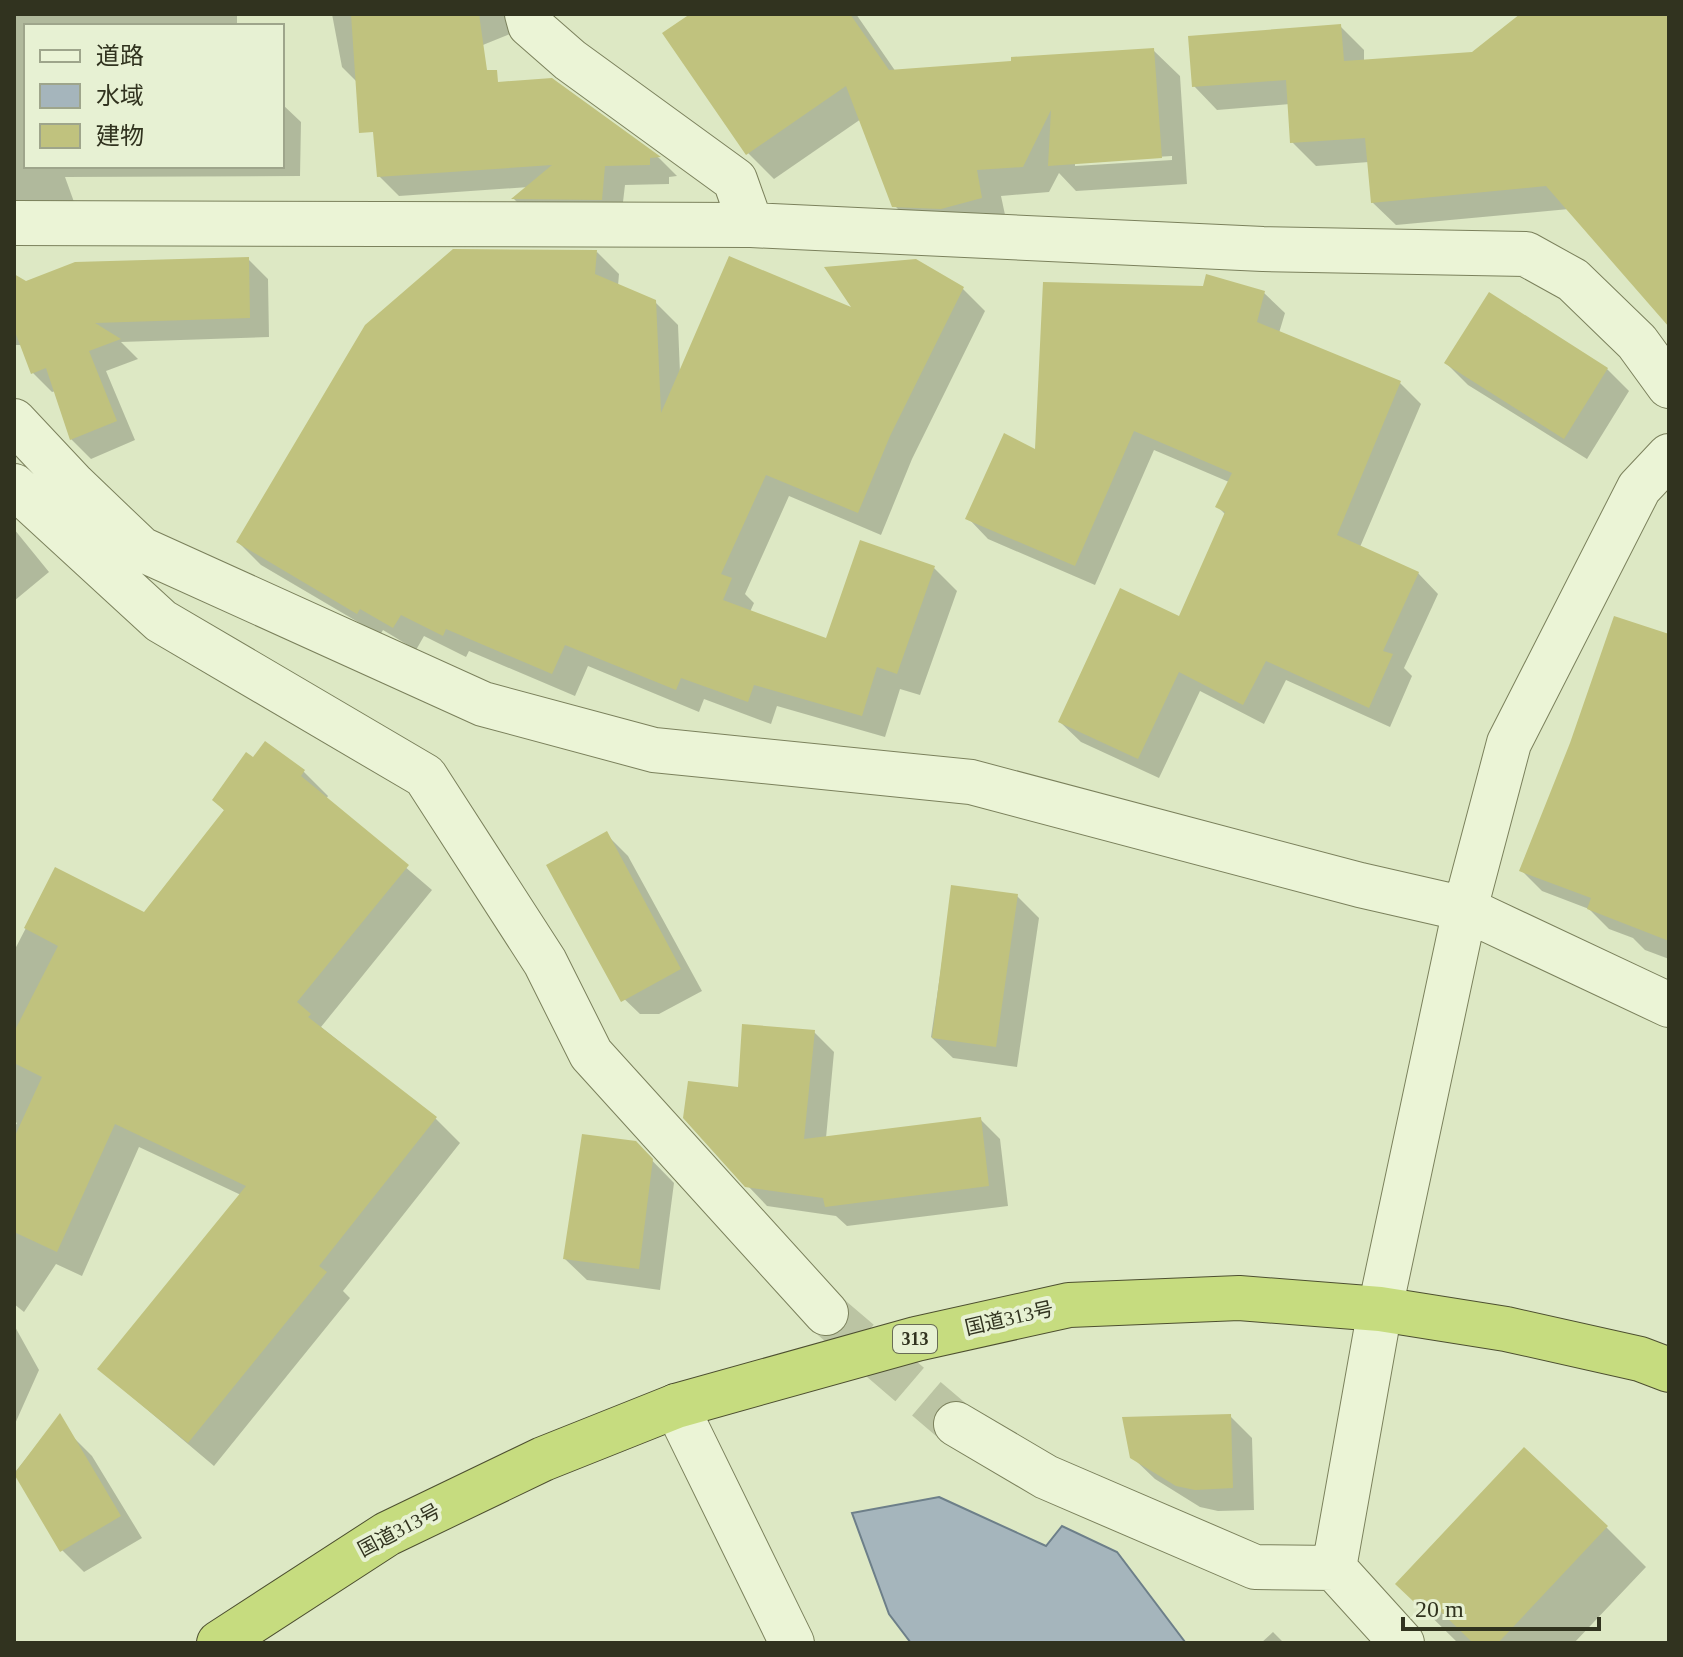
<svg xmlns="http://www.w3.org/2000/svg" width="1683" height="1657" viewBox="0 0 1683 1657" font-family="'Times New Roman','Noto Sans JP',serif">
<style>
.water{fill:#a5b5bc;stroke:#6d7f89;stroke-width:2}
.shadow{fill:#0003;fill-rule:evenodd}
.building{fill:#c0c27e}
.lines{fill:none;stroke-linecap:round;stroke-linejoin:round}
.minor-tunnel{stroke:#bbc4a3;stroke-width:44;stroke-dasharray:44 22;stroke-linecap:butt}
.minor-casing{stroke:#7b815c;stroke-width:46}
.trunk-casing{stroke:#4d4f30;stroke-width:46}
.minor{stroke:#ebf4d6;stroke-width:44}
.trunk{stroke:#c6dc7f;stroke-width:44}
.labels{text-anchor:middle;stroke-width:8;stroke-linejoin:round;paint-order:stroke}
.shield{fill:#e7f1d3;stroke:#686c55;stroke-width:2}
.shield-label{font-size:18px;font-weight:bold;fill:#31331f}
.street-label{font-size:20px;fill:#31331f;stroke:#e7f1d3}
</style>
<rect width="100%" height="100%" fill="#dde8c4"/>
<path class="water" d="M939 1497 1046 1546 1062 1526 1117 1552 1185 1642 911 1643 889 1614 852 1513Z"/>
<path class="shadow" d="M14 14H237V26H26V166H282V104L301 122 300 176 65 177 78 213 14 210Z
M332 14H560L545 15 532 25 367 92 342 67Z
M717 14H856L896 72 1153 50 1180 76 1187 184 1076 191 1059 173 1049 192 1001 196 1007 224 921 232 894 205 861 119 774 179 748 153ZM1172 156V160L1075 166V162Z
M1523 14H1669V321L1569 209 1396 225 1372 202 1369 162 1316 166 1292 142 1290 104 1217 110 1194 86 1340 26 1364 50V61L1472 54Z
M551 80 659 158 677 176 669 177V184L625 185 621 219 533 218 514 199 529 187 399 196 379 176Z
M597 252 619 274 618 286 655 302 678 325 680 373 856 311 962 288 985 311 912 459 881 535 789 496 745 594 754 603 750 612 827 641 934 568 957 591 920 695 900 689 885 737 777 706 771 724 704 699 699 712 588 666 575 696 469 651 466 657 424 636 416 650 383 630 380 635 261 565 238 542Z
M248 259 268 279 269 337 121 342 138 359 106 371 135 440 91 459 71 439 56 391 52 392 33 373 22 345H14V276L26 283Z
M1264 293 1285 313 1279 333 1400 383 1421 404 1360 547 1418 573 1438 594 1404 668 1412 676 1390 727 1286 680 1264 724 1200 691 1159 778 1081 742 1060 722 1180 619 1226 515 1218 507 1229 482 1154 450 1095 585 988 539 968 518 1037 452Z
M1446 363 1607 369 1629 391 1587 459 1468 385Z
M14 529 49 572 14 601Z
M1669 636V959L1645 950 1633 938 1609 929 1589 909 1542 891 1522 871Z
M254 760 304 772 328 796 326 799 432 890 321 1027 435 1118 460 1143 343 1291 350 1298 214 1466 99 1369 241 1195 139 1147 82 1276 56 1264 24 1312 14 1304V1128L17 1123 14 1121V951L56 870 145 915 226 812 214 800Z
M606 834 628 856 702 991 659 1014H640L617 992Z
M953 887 1017 896 1039 918 1017 1067 953 1058 931 1037Z
M814 1032 834 1052 826 1138 980 1119 1000 1139 1008 1206 847 1226 836 1216 767 1206 747 1185 740 1089Z
M635 1143 674 1183 660 1290 587 1280 565 1259Z
M14 1325 39 1370 14 1426Z
M1230 1416 1252 1438 1254 1510 1218 1511 1200 1507 1155 1479 1132 1457Z
M46 1434H70L92 1456 142 1538 84 1572 62 1550 16 1471Z
M1606 1527 1646 1567 1574 1643H1458L1398 1584Z
M1273 1632 1284 1643H1261Z"/>
<path class="building" d="M351 14H479L487 70H497L498 82 552 78 661 157 650 158V165L605 166 602 200 511 199 552 165 377 177 373 132 359 133Z
M690 14H850L889 70 1011 61V57L1154 48 1162 158 1048 166 1051 110 1023 167 977 170 982 198 941 209 892 207 846 86 746 155 662 33Z
M1520 14H1669V327L1546 186 1371 203 1365 138 1290 143 1286 80 1192 87 1188 36 1341 24 1344 61 1472 52Z
M453 249 597 250 595 274 656 300 661 413 729 256 851 307 824 267 916 259 964 287 890 436 858 513 766 475 721 574 732 578 723 600 826 638 860 540 935 566 897 674 877 667 862 716 754 685 748 702 681 678 676 690 565 645 552 674 446 629 443 636 401 615 393 628 360 609 357 614 236 542 365 325Z
M249 257 250 318 95 323 121 339 89 351 117 421 70 440 46 368 31 374 14 329V274L26 281 75 262Z
M1206 274 1265 291 1257 322 1401 381 1337 535 1419 572 1383 651 1393 654 1369 708 1266 661 1243 705 1179 672 1138 759 1058 722 1120 588 1179 616 1225 512 1215 507 1232 473 1134 431 1075 566 965 519 1004 433 1035 449 1043 282 1203 286Z
M1489 292 1608 368 1564 439 1444 363Z
M1614 616 1669 634V941L1587 909 1591 898 1519 871 1570 743Z
M265 741 305 770 301 776 409 865 297 1002 311 1014 308 1017 437 1117 319 1266 327 1272 188 1443 97 1369 246 1186 115 1124 57 1252 14 1232V1138L42 1077 14 1063V1032L58 946 24 928 55 867 144 912 224 810 212 800 246 752 253 757Z
M607 831 681 969 621 1002 546 865Z
M951 885 1018 894 996 1047 932 1038Z
M742 1024 815 1030 804 1139 981 1117 989 1186 825 1207 823 1198 745 1187 683 1118 688 1081 738 1087Z
M582 1134 636 1141 653 1159 639 1269 563 1259Z
M60 1413 121 1516 60 1552 14 1474Z
M1231 1414 1233 1488 1195 1490 1176 1486 1130 1458 1122 1417Z
M1524 1447 1608 1526 1498 1643H1473L1440 1611 1432 1619 1395 1584Z"/>
<g class="lines">
<path class="minor-tunnel" d="M826 1313 956 1424"/>
<g class="minor-casing">
<path id="minor" d="M527 14 530 25 570 60 735 180 751 225
M14 223 751 225 1263 249 1526 254 1573 280 1637 342 1669 386
M14 421 74 485 141 549 483 704 654 750 971 782 1360 885 1465 909 1669 1005
M14 486 161 621 425 776 545 962 591 1054 826 1313
M676 1406 792 1643
M956 1424 1046 1477 1255 1567 1334 1568
M1402 1643 1334 1568 1380 1309 1465 909 1509 743 1639 488 1669 456"/>
</g>
<g class="trunk-casing">
<path id="trunk" d="M219 1643 387 1534 543 1459 676 1406 916 1339 1069 1305 1239 1298 1380 1309 1506 1329 1640 1359 1669 1370"/>
</g>
<use href="#minor" class="minor"/>
<use href="#trunk" class="trunk"/>
</g>
<g class="labels">
<rect class="shield" x="893" y="1325" width="44" height="28" rx="6"/>
<g class="shield-label">
<text x="915" y="1345">313</text>
</g>
<g class="street-label">
<text transform="translate(1009 1318) rotate(-13)" y="7">国道313号</text>
<text transform="translate(399 1530) rotate(-28)" y="7">国道313号</text>
</g>
</g>
<rect width="1683" height="1657" fill="none" stroke="#31331f" stroke-width="32"/>
<rect x="24" y="24" width="260" height="144" fill="#e7f1d3" stroke="#9ea58b" stroke-width="2"/>
<rect x="40" y="50" width="40" height="12" fill="#ebf4d6" stroke="#9ea58b" stroke-width="2"/>
<text x="96" y="64" font-size="24" fill="#31331f">道路</text>
<rect x="40" y="84" width="40" height="24" fill="#a5b5bc" stroke="#9ea58b" stroke-width="2"/>
<text x="96" y="104" font-size="24" fill="#31331f">水域</text>
<rect x="40" y="124" width="40" height="24" fill="#c0c27e" stroke="#9ea58b" stroke-width="2"/>
<text x="96" y="144" font-size="24" fill="#31331f">建物</text>
<path d="M1403 1617v12h196v-12" fill="none" stroke="#31331f" stroke-width="4"/>
<text x="1415" y="1617" font-size="24" fill="#31331f" stroke="#e7f1d3" stroke-width="6" paint-order="stroke">20 m</text>
</svg>
